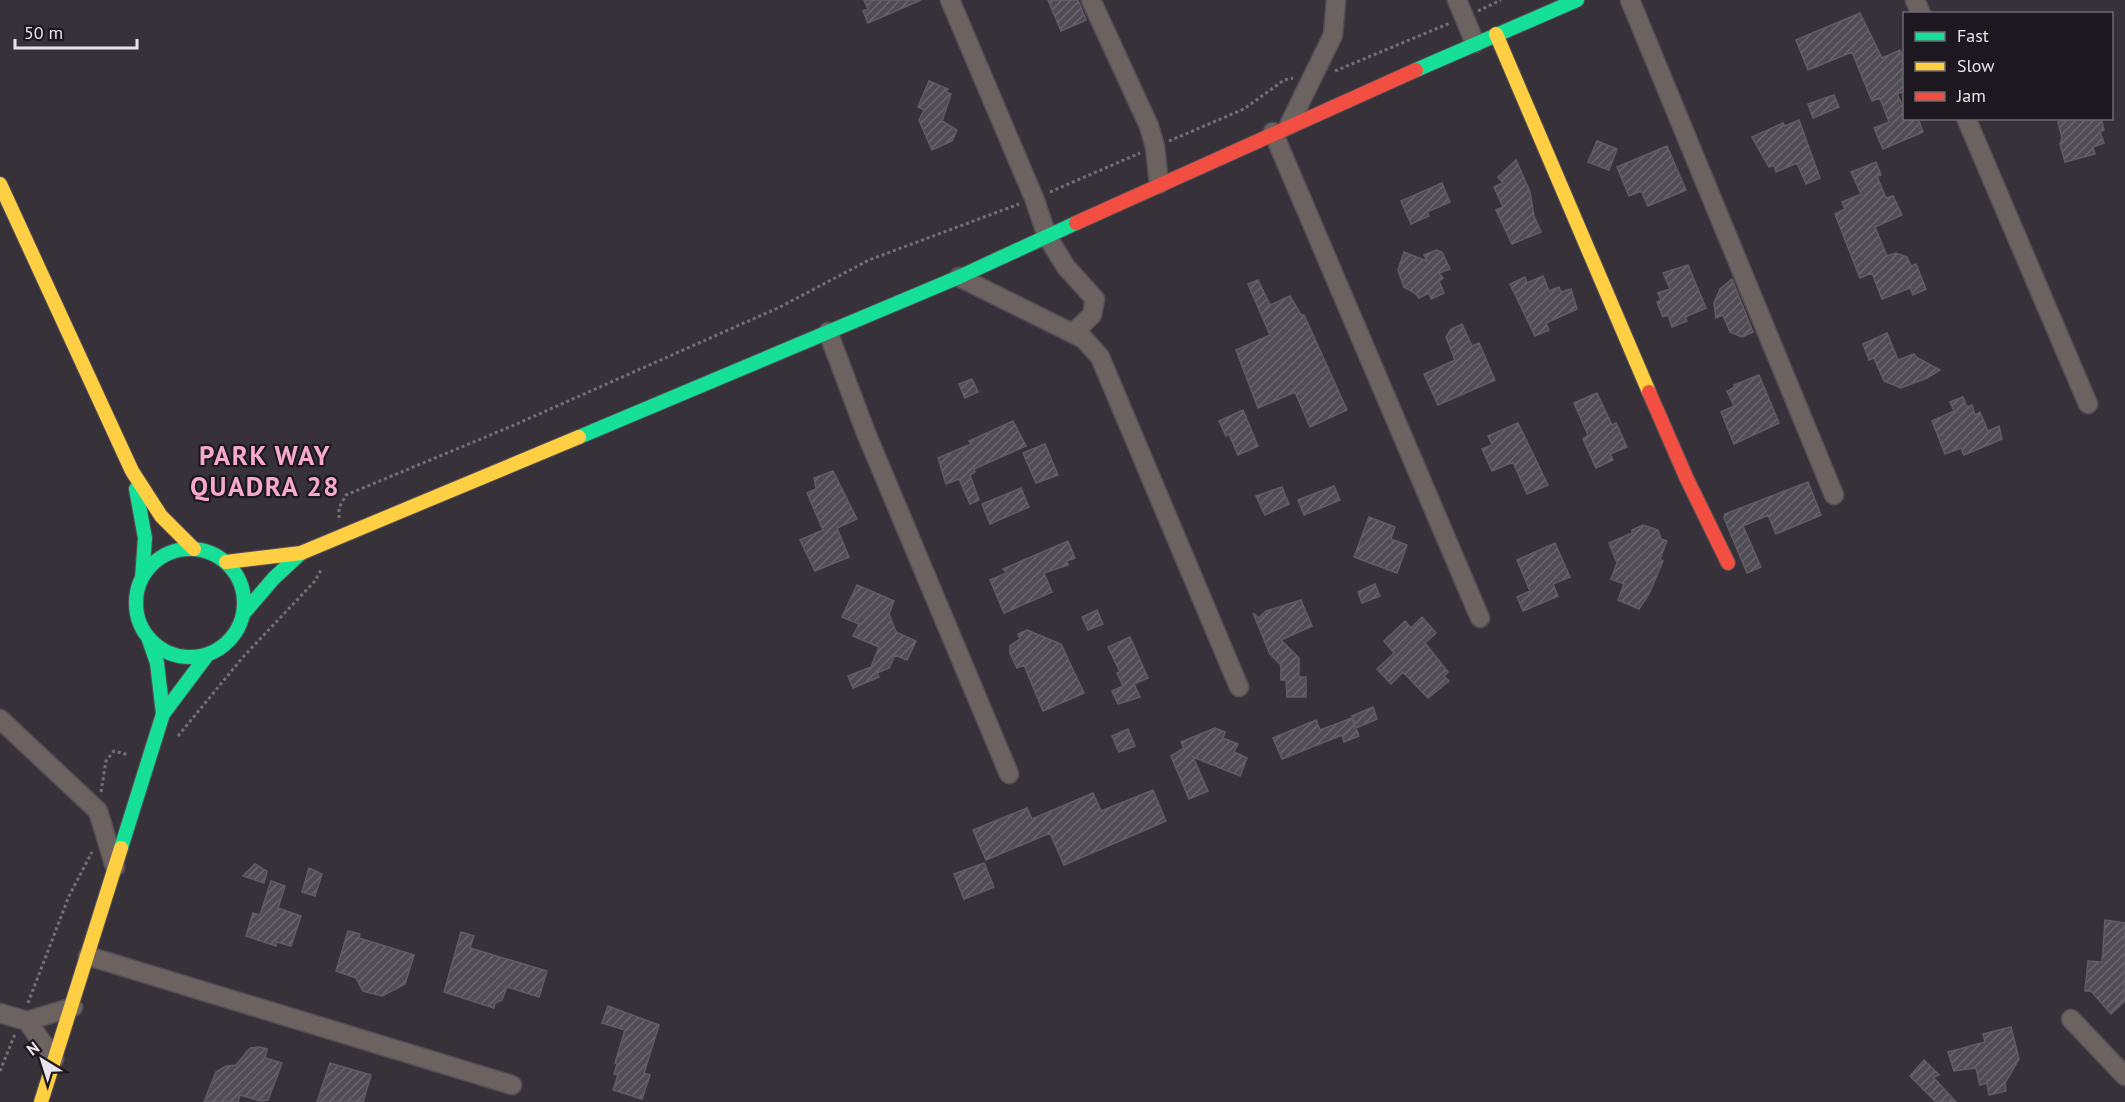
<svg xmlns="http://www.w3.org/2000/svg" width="2125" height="1102" viewBox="0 0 2125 1102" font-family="'PT Sans',sans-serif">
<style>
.building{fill:url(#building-hatch);stroke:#605d64;stroke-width:1.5}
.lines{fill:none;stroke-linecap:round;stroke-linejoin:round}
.street-casing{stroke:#544f56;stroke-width:21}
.fast-casing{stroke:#544f56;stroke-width:16}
.slow-casing{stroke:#544f56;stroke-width:16}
.jam-casing{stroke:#544f56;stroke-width:16}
.path{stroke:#786f70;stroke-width:3;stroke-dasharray:3 3;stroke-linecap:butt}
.street{stroke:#6c6260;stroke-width:18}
.fast{stroke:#16e098;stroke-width:14}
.slow{stroke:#ffcf43;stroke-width:14}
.jam{stroke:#f24e42;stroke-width:14}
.labels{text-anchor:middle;stroke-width:4.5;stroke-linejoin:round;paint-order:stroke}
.district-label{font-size:27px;font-weight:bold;letter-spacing:1.5px;fill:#f6a9cc;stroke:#1d1820}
</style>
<defs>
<pattern id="building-hatch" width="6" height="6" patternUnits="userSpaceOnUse" patternTransform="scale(1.5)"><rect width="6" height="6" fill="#504c54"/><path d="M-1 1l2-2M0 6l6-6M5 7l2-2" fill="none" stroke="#69666d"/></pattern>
</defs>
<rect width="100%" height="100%" fill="#37323a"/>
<path class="building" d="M864 0H921L868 23 863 11 868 9Z
M1048 0H1078L1086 20 1061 31Z
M1860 13 1882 58 1900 50 1905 61V91L1897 94 1905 111V118H1918L1923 132 1883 149 1874 128 1889 122 1880 98 1872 101 1852 52 1808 70 1796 40Z
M929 81 948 89 946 92 951 94 942 121 957 130 952 141 932 150 919 120 924 110 918 107Z
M1834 95 1839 107 1813 118 1808 104Z
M2074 118H2101L2104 130 2100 132 2104 143 2093 147 2095 154 2065 162 2060 144 2062 138 2058 122Z
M1799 120 1820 178 1806 184 1797 163 1776 172 1774 165 1769 167 1752 137 1783 123 1785 126Z
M1597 141 1617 149 1609 170 1588 162Z
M1667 146 1686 190 1648 206 1641 191 1629 196 1617 167Z
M1516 160 1530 192 1534 216 1541 232 1512 244 1496 210 1503 207 1494 187 1503 183 1498 177Z
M1876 162 1881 175 1877 176 1886 198 1893 196 1902 215 1875 227 1887 256 1896 253 1907 257 1911 266 1916 264 1926 289 1913 295 1910 288 1882 299 1872 273 1860 278 1835 214 1845 209 1842 202 1861 194 1851 172Z
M1442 183 1450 202 1427 212 1429 216 1411 224 1401 201Z
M1436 250 1442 252 1450 269 1439 273 1443 278 1439 281 1444 293 1431 299 1429 293 1419 298 1416 294 1404 287 1398 270 1404 252 1427 261 1424 255Z
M1688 265 1706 308 1685 317 1687 321 1672 327 1668 315 1663 317 1657 302 1661 300 1658 293 1670 289 1663 273Z
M1543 276 1549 291 1559 287 1561 292 1571 289 1577 309 1546 323 1549 330 1535 336 1510 284 1525 277 1527 283Z
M1732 279 1753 332 1742 337 1730 332 1723 315 1716 318 1714 303 1720 289Z
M1258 280 1270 305 1290 296 1301 315H1304L1347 410 1310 427 1295 392 1258 408 1236 350 1270 335 1248 284Z
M1462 324 1472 346 1479 343 1495 380 1438 405 1424 374 1455 360 1446 337 1451 329Z
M1887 333 1898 360 1914 354 1916 357 1940 370 1927 378 1901 388 1884 381 1874 358 1869 360 1863 344Z
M1759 375 1779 423 1734 444 1721 412 1734 406 1727 391 1735 387 1734 385Z
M972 379 978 392 965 398 959 384Z
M1597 393 1612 425 1616 423 1627 447 1610 454 1613 460 1596 468 1583 439 1588 435 1574 403Z
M1963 397 1967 407 1972 405 1975 415 1980 412 1988 431 1999 426 2002 439 1964 455 1961 448 1945 454 1932 421 1954 411 1950 402Z
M1243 410 1258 446 1238 455 1229 434 1226 436 1219 421Z
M1013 421 1026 446 974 469 975 472 970 475 979 500 970 504 959 479 946 484 938 458 971 444 969 441Z
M1518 423 1548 485 1527 494 1513 462 1492 471 1482 449 1492 445 1488 436Z
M1045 444 1058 475 1036 483 1023 453Z
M833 471 857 519 837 528 849 557 815 571 800 540 823 530 807 493 816 489 814 478Z
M1808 482 1821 515 1776 534 1768 515 1743 526 1761 567 1747 573 1724 518 1725 514Z
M1334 486 1340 500 1304 515 1298 500Z
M1282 487 1289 504 1265 515 1256 496Z
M1021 488 1029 507 990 524 982 504Z
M1369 517 1395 527 1391 539 1407 545 1397 573 1354 557Z
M1643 525 1658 530 1661 539 1667 541 1660 559 1663 561 1649 594 1639 609 1618 600 1624 584 1611 579 1617 563 1609 543 1632 533V530Z
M1068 541 1075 558 1067 561 1068 565 1044 573 1052 592 1004 613 990 580 1007 573 1003 569Z
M1555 543 1570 577 1553 584 1558 596 1523 611 1517 597 1530 591 1517 560Z
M1375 584 1380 596 1362 603 1358 592Z
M857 585 894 601 889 614 896 632 916 641 907 660 895 655 889 668 877 673 879 677 853 688 848 676 871 667 879 647 853 636 859 624 842 617Z
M1301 600 1312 626 1281 640 1299 658V677H1306V697H1287L1286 680H1281V665L1270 654 1253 613 1259 618 1266 611Z
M1097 610 1103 624 1088 630 1082 617Z
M1422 617 1436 633 1425 643 1448 672 1444 676 1449 681 1428 698 1403 672 1391 684 1377 669 1394 653 1384 641 1405 621 1411 628Z
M1027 630 1061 644 1084 693 1043 711 1024 665 1017 668 1010 653V646L1020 639 1018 634Z
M1130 637 1148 678 1134 684 1140 697 1118 704 1112 691 1123 686 1117 673 1120 672 1108 647Z
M1373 707 1377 719 1356 728 1352 716Z
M1352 718 1359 736 1344 742 1342 735 1282 759 1273 738 1316 720 1320 730Z
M1215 728 1225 732 1223 738 1238 744 1234 752 1247 758 1240 776 1193 757 1208 791 1189 799 1171 756 1184 748 1181 742Z
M1128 729 1135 746 1119 752 1112 736Z
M1153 790 1166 821 1064 865 1050 833 986 860 973 830 1027 808 1032 819 1093 793 1101 811Z
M984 863 994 887 964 899 954 874Z
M255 864 267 871 264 883 243 876Z
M309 868 322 874 315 896 302 892Z
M271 881 285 886 278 908 301 916 291 946 277 942 276 946 246 936 253 913 260 915Z
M2105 920 2125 923V1001L2111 1014 2091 991H2085L2088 961 2102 962Z
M348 931 360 934 359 938 414 955 405 984 382 996 363 991 356 978 336 971Z
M461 932 474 936 470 948 547 971 539 997 507 987 502 1000 495 1003 494 1008 444 992Z
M608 1006 659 1025 644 1073 650 1075 642 1099 613 1090 618 1075 614 1074 617 1064 615 1063 625 1030 602 1023Z
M2011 1027 2019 1059 2005 1083 2006 1091 1989 1095 1987 1083 1980 1085 1976 1068 1954 1071 1948 1052 1985 1042 1983 1034Z
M260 1047 267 1049 265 1058 282 1063 268 1100 260 1101 240 1095 238 1102H204L216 1072 226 1066 236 1065 250 1048Z
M1924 1060 1939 1075 1933 1077 1956 1102H1936L1910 1076Z
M330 1063 371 1075 363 1102H317Z"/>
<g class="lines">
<g class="street-casing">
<path id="street" d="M950 0 1034 198 1047 236 1066 267 1095 299 1092 315 1073 333
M1091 0 1149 126 1155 147 1159 184
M1457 0 1475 43
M1630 0 1834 495
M1915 0 1921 14
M1966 118 2088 404
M1289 125 1333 35 1336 0
M1273 132 1480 618
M959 277 1084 339 1100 357 1239 687
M828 332 866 433 1009 774
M0 719 98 811 115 867
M88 956 512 1085
M0 1013 27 1021 54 1059
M2071 1019 2125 1076
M27 1021 73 1007"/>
</g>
<g class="fast-casing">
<path id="fast" d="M1416 70 1577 0
M579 437 959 277 1076 223
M136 489 145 538 142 578
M136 603a54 54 0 1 1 108 0a54 54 0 1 1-108 0Z
M244 613 274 578 301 553
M148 637 157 663 163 714
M121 848 163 714 208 654"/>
</g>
<g class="slow-casing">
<path id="slow" d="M1496 34 1649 392
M0 184 132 471 161 516 194 549
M226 562 301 553 579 437
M41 1102 121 848"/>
</g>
<g class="jam-casing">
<path id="jam" d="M1076 223 1416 70
M1649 392 1686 477 1728 563"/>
</g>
<path class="path" d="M1478 11 1501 0
M1335 71 1450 23
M1169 141 1244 109 1284 80 1293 78
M1050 192 1140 153
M339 518V508L346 495 512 426 780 307 869 260 1019 204
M178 736 243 657 315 581 322 568
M101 792 106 761 114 751 129 755
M28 1003 69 896 92 852
M0 1071 15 1034"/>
<use href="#street" class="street"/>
<use href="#fast" class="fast"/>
<use href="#slow" class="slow"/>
<use href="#jam" class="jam"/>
</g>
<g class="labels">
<g class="district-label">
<text x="265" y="465">PARK WAY<tspan x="265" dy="31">QUADRA 28</tspan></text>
</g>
</g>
<rect x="1903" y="12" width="210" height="108" fill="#1d1820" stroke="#6f6972" stroke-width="1.5"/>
<rect x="1915" y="32" width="30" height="9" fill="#16e098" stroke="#6f6972" stroke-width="1.5"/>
<text x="1957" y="42" font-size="18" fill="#eae3ee">Fast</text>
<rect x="1915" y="62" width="30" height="9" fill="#ffcf43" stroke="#6f6972" stroke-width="1.5"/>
<text x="1957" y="72" font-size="18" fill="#eae3ee">Slow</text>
<rect x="1915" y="92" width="30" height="9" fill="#f24e42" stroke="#6f6972" stroke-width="1.5"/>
<text x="1957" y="102" font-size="18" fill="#eae3ee">Jam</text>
<g transform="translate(42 1060) rotate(322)" stroke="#1d1820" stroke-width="4.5" paint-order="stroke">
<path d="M0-4.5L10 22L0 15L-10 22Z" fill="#eae3ee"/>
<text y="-9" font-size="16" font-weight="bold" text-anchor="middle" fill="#eae3ee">N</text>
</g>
<path d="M15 39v9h122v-9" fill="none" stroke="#eae3ee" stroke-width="3"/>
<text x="24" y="39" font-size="18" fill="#eae3ee" stroke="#1d1820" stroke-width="4.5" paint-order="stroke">50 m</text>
</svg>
